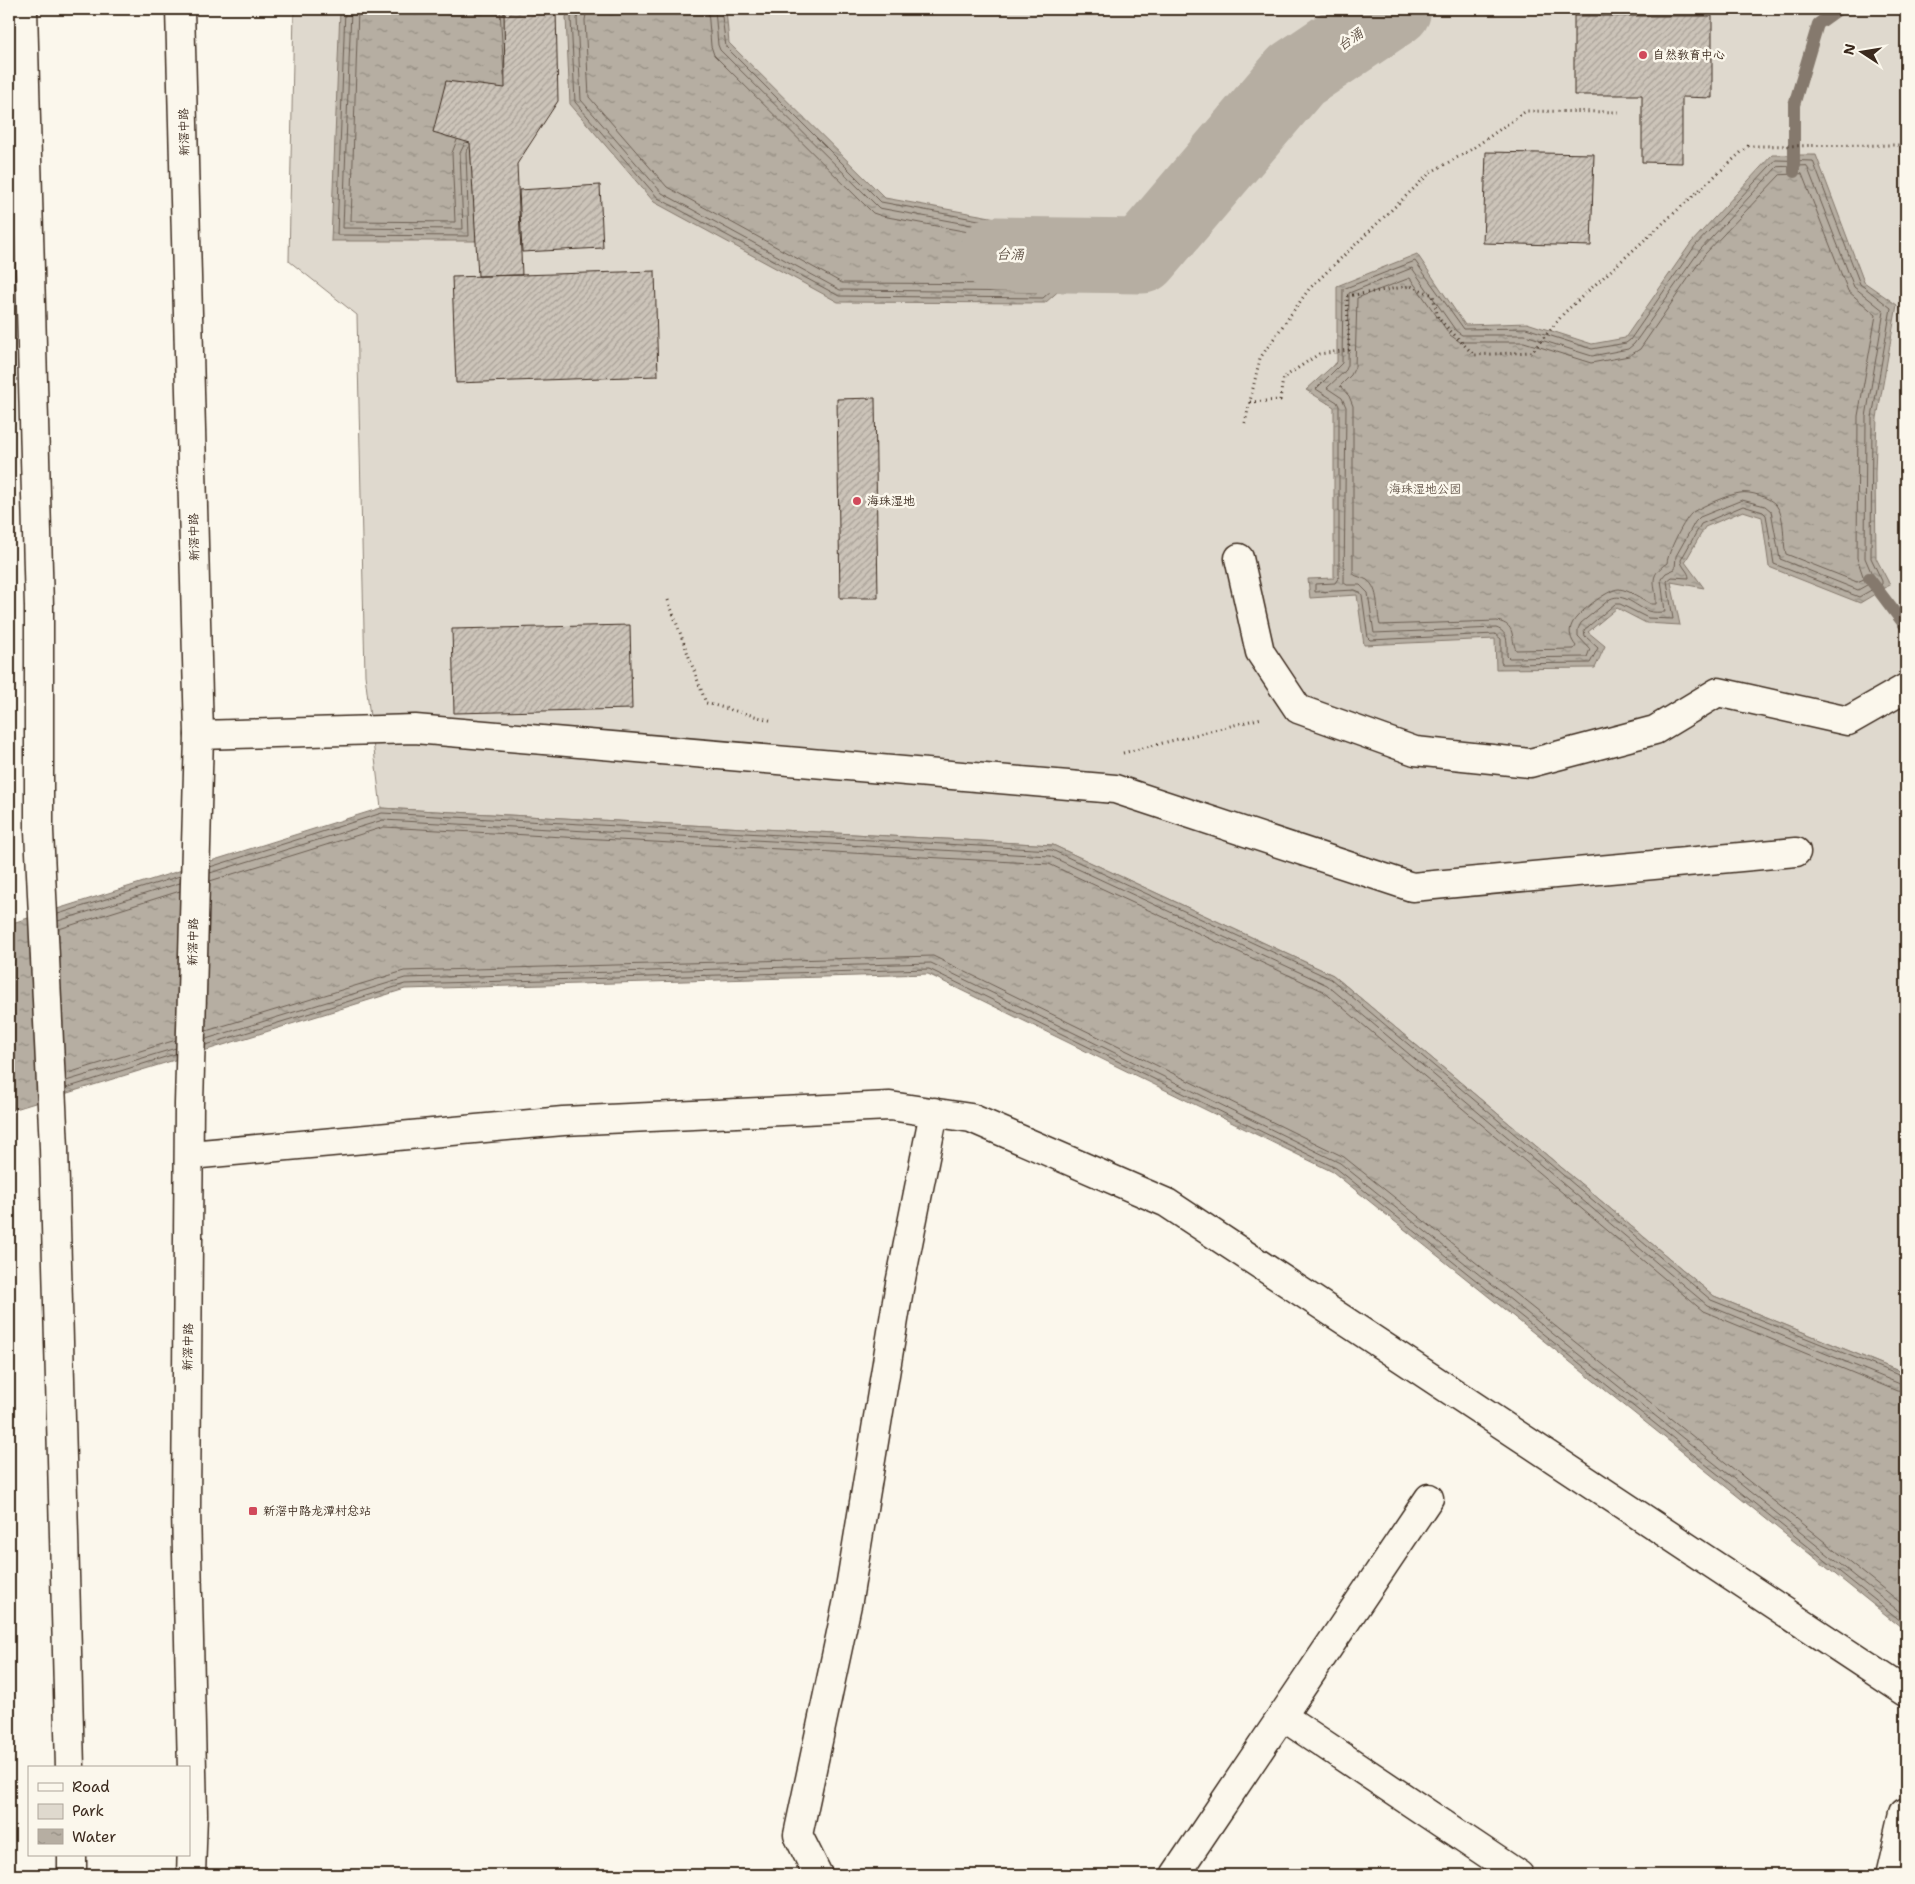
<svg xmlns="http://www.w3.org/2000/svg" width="1915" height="1884" viewBox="0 0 1915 1884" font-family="'Shantell Sans','LXGW WenKai TC',sans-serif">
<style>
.park{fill:#dfd9ce;stroke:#8d8276}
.water{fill:url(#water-ripples);stroke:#85796d}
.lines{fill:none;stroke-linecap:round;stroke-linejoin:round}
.shore{stroke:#6c5f53;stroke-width:1}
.stream{stroke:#85796d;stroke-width:12}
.river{stroke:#b6aea2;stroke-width:75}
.building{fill:url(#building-hatch);stroke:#3b2a1e}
.minor-casing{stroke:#3b2a1e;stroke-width:31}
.highway-casing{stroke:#3b2a1e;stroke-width:31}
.path{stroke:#3b2a1e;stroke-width:3;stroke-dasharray:1 4;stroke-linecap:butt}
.minor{stroke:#fbf7ec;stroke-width:28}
.highway{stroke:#fbf7ec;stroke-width:28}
.poi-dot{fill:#d1495b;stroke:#fbf7ec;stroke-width:2}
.labels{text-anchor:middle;stroke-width:5;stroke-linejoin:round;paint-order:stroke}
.poi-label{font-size:12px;fill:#3b2a1e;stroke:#fbf7ec;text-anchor:start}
.street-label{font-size:12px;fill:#3b2a1e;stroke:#fbf7ec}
.park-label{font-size:12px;fill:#64564a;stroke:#fbf7ec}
.water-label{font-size:14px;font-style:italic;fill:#605246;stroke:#fbf7ec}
</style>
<defs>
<pattern id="water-ripples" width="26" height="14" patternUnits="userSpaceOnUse" patternTransform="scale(1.25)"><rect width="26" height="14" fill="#b6aea2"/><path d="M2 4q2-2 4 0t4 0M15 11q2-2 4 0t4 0" fill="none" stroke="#958e83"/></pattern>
<pattern id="building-hatch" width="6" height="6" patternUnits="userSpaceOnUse" patternTransform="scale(1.25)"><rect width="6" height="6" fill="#ccc4b9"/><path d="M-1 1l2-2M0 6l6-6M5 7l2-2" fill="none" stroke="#a79f96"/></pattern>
</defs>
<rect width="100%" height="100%" fill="#fbf7ec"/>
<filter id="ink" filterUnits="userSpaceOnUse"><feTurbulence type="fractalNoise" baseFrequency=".02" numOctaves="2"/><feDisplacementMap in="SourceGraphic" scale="10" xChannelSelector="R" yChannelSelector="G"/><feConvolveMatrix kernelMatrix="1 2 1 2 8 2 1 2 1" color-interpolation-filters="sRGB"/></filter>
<g filter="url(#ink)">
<path class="park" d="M294 9H1906V1374L1714 1296 1333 975 1053 845 381 808 365 675 357 315 289 261Z"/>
<path class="water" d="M340 9H518L523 90 471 153 476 241H331Z
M569 9H726L729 43 885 198 1046 227 1099 255 1045 303 838 302 654 202 570 104 566 17Z
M1772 155H1816L1864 282 1897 305 1877 418 1875 473 1876 558 1890 585 1860 603 1769 567 1762 517 1743 511 1705 527 1685 562 1704 588 1671 582 1680 625 1646 623 1617 608 1588 632 1605 646 1595 668 1496 669 1495 639 1364 645 1357 595 1310 598 1308 579 1334 578V407L1306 390 1337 362V286L1417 254 1465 325 1527 323 1592 344 1625 338 1691 243Z
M381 808 1053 845 1333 975 1714 1296 1906 1374V1631L1333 1172 928 974 405 989 9 1111V924Z"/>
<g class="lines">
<path class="shore" d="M345 9 337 235 469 236 466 153 469 147
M351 9 343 228 463 229 460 153 465 143
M358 9 351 221 455 222 452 153 457 140
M500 9 504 75
M573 9 571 18 575 102 658 198 839 296 1043 298 1088 258V255L1044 232 881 202 726 47 721 9
M579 9 577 19 581 100 662 193 840 290 1040 292 1078 260 1077 256 1042 238 879 208 720 50 718 45 715 9
M587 9 585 20 589 97 667 187 842 283 1038 284 1064 261V258L1039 245 882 216 873 213 714 55 711 46 708 9
M1776 160 1813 161 1860 284 1891 308 1872 418 1871 558 1882 581V584L1859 597 1774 564 1766 515 1763 512 1743 506 1701 524 1681 560C1681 567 1689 571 1689 578L1672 577 1667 581 1673 619 1648 618 1620 604H1615L1584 630 1585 636 1598 648 1590 663 1502 664 1501 662V639L1495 634 1370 640 1368 638 1362 595 1360 592 1355 590 1315 592V584L1335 583 1339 577V406L1337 402 1316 389 1342 363 1343 289 1415 261 1464 329 1526 328 1592 349 1626 343 1630 340 1695 246Z
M1807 166 1854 287 1884 311 1866 417 1865 558 1874 579V581L1858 590 1780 559 1771 511 1765 506 1742 500 1700 517 1695 522 1676 556 1675 569 1666 573 1661 579 1665 612C1660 612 1653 613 1648 611 1636 607 1624 592 1610 599L1581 623 1578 629V636L1590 649 1587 657 1509 658 1507 656C1507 644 1509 632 1496 628L1374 633 1368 593 1360 585H1347L1344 583 1346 407 1342 398 1327 388 1346 370 1348 365 1349 293 1412 268 1456 331 1462 335H1525L1592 356 1628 349 1634 344 1700 250 1777 167Z
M1802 174 1848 291 1876 315 1858 416 1857 558 1864 579 1857 582 1786 554C1782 540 1786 517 1776 505 1769 497 1750 491 1740 493 1730 494 1702 506 1693 512 1684 519 1668 552 1667 563 1646 577 1657 585 1656 604H1651C1642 599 1629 590 1619 589 1608 589 1576 614 1572 624 1568 632 1571 640 1576 646L1574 649 1516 650C1510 637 1517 625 1497 621L1380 625C1376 611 1380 589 1367 580 1362 577 1357 577 1353 574V406L1349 396 1340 386 1351 375 1355 367 1357 298 1410 278 1450 335 1460 342H1524L1591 363 1629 356 1640 349 1705 254 1780 175Z
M210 867 382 813 1052 850 1331 979 1711 1300 1906 1378
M210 873 383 820 1050 856 1327 985 1707 1305 1900 1384 1906 1385
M210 881 384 827 1049 864 1323 991 1703 1311 1897 1391 1906 1392
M58 914 180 876
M58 921 180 883
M59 929 180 891
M206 1031 404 971 933 956 1344 1157 1906 1607
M206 1039 405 978 931 963 1340 1163 1906 1617
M206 1045 405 984 929 969 1336 1168 1906 1625
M65 1074 176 1040
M66 1081 176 1048
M66 1088 175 1054"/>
<path class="stream" d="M1794 172V105L1818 24 1839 9
M1869 578 1906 627"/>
<path class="river" d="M996 254 1142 256 1296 75 1394 9"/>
</g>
<path class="building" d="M504 9H556L558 101 517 164 522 275 478 276 470 143 433 132 446 81 505 88Z
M1574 16H1712V98L1682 97V163L1642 162V95H1574Z
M1486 152 1594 154 1591 246 1483 243Z
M600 185 603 248 522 252 519 190Z
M655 271 658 376 456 383 452 277Z
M875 398 878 598H840L837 399Z
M630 625 632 709 454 713 452 629Z"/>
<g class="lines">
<g class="minor-casing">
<path id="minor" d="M1239 558 1260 652 1298 709 1415 751 1530 763 1655 730 1718 692 1848 721 1906 688
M199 735 415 729 1115 789 1412 887 1796 852
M190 1155 563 1121 890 1106 971 1118 1167 1203 1906 1692
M1282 1716 1519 1875
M818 1875 798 1835 848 1600 899 1289 934 1112
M1175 1875 1429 1498
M1890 1875 1904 1814"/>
</g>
<g class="highway-casing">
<path id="highway" d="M23 9 39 607V831L54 1148 70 1768
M180 9 199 735 189 1104 186 1510 193 1814 191 1875
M72 1875V1855"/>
</g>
<path class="path" d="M1250 402 1280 400 1283 378 1319 354 1349 350 1347 296 1411 286 1433 295 1438 318 1474 355 1532 352 1564 313 1748 146 1906 145
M1245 423 1260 358 1309 289 1431 172 1469 151 1526 111 1622 112
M668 600 706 703 773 721
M1123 753 1262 718"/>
<use href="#minor" class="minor"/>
<use href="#highway" class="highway"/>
</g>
</g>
<g class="poi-dot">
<circle cx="1643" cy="55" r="5"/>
<circle cx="857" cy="501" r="5"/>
<rect x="248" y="1506" width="10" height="10" rx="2.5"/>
</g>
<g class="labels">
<g class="poi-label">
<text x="1653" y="59">自然教育中心</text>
<text x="867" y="505">海珠湿地</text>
<text x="263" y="1515">新滘中路龙潭村总站</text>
</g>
<g class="street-label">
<text transform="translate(184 132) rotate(-91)" y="4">新滘中路</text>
<text transform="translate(194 537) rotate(-91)" y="4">新滘中路</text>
<text transform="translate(193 942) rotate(-89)" y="4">新滘中路</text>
<text transform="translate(188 1347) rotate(-89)" y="4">新滘中路</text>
</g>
<g class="park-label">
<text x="1425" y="493">海珠湿地公园</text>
</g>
<g class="water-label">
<text transform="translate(1350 39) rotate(-34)" y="5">台涌</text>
<text transform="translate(1010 254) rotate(1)" y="5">台涌</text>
</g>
</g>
<rect width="1915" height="1884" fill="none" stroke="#fbf7ec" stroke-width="30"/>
<rect x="15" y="15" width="1885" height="1854" fill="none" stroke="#3b2a1e" stroke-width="2" filter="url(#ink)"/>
<rect x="28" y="1766" width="162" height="90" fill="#fbf7ec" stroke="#aea59a"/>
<rect x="38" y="1783" width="25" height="8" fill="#fbf7ec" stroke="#aea59a"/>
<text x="72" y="1792" font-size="15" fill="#3b2a1e">Road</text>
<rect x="38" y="1804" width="25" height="15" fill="#dfd9ce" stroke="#aea59a"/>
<text x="72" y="1816" font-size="15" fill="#3b2a1e">Park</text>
<rect x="38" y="1829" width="25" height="15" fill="url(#water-ripples)" stroke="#aea59a"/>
<text x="72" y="1842" font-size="15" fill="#3b2a1e">Water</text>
<g transform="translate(1862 52) rotate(282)" stroke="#fbf7ec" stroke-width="4" paint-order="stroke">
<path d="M0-4L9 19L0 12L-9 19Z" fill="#3b2a1e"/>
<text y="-8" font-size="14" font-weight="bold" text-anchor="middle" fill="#3b2a1e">N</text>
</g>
</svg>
